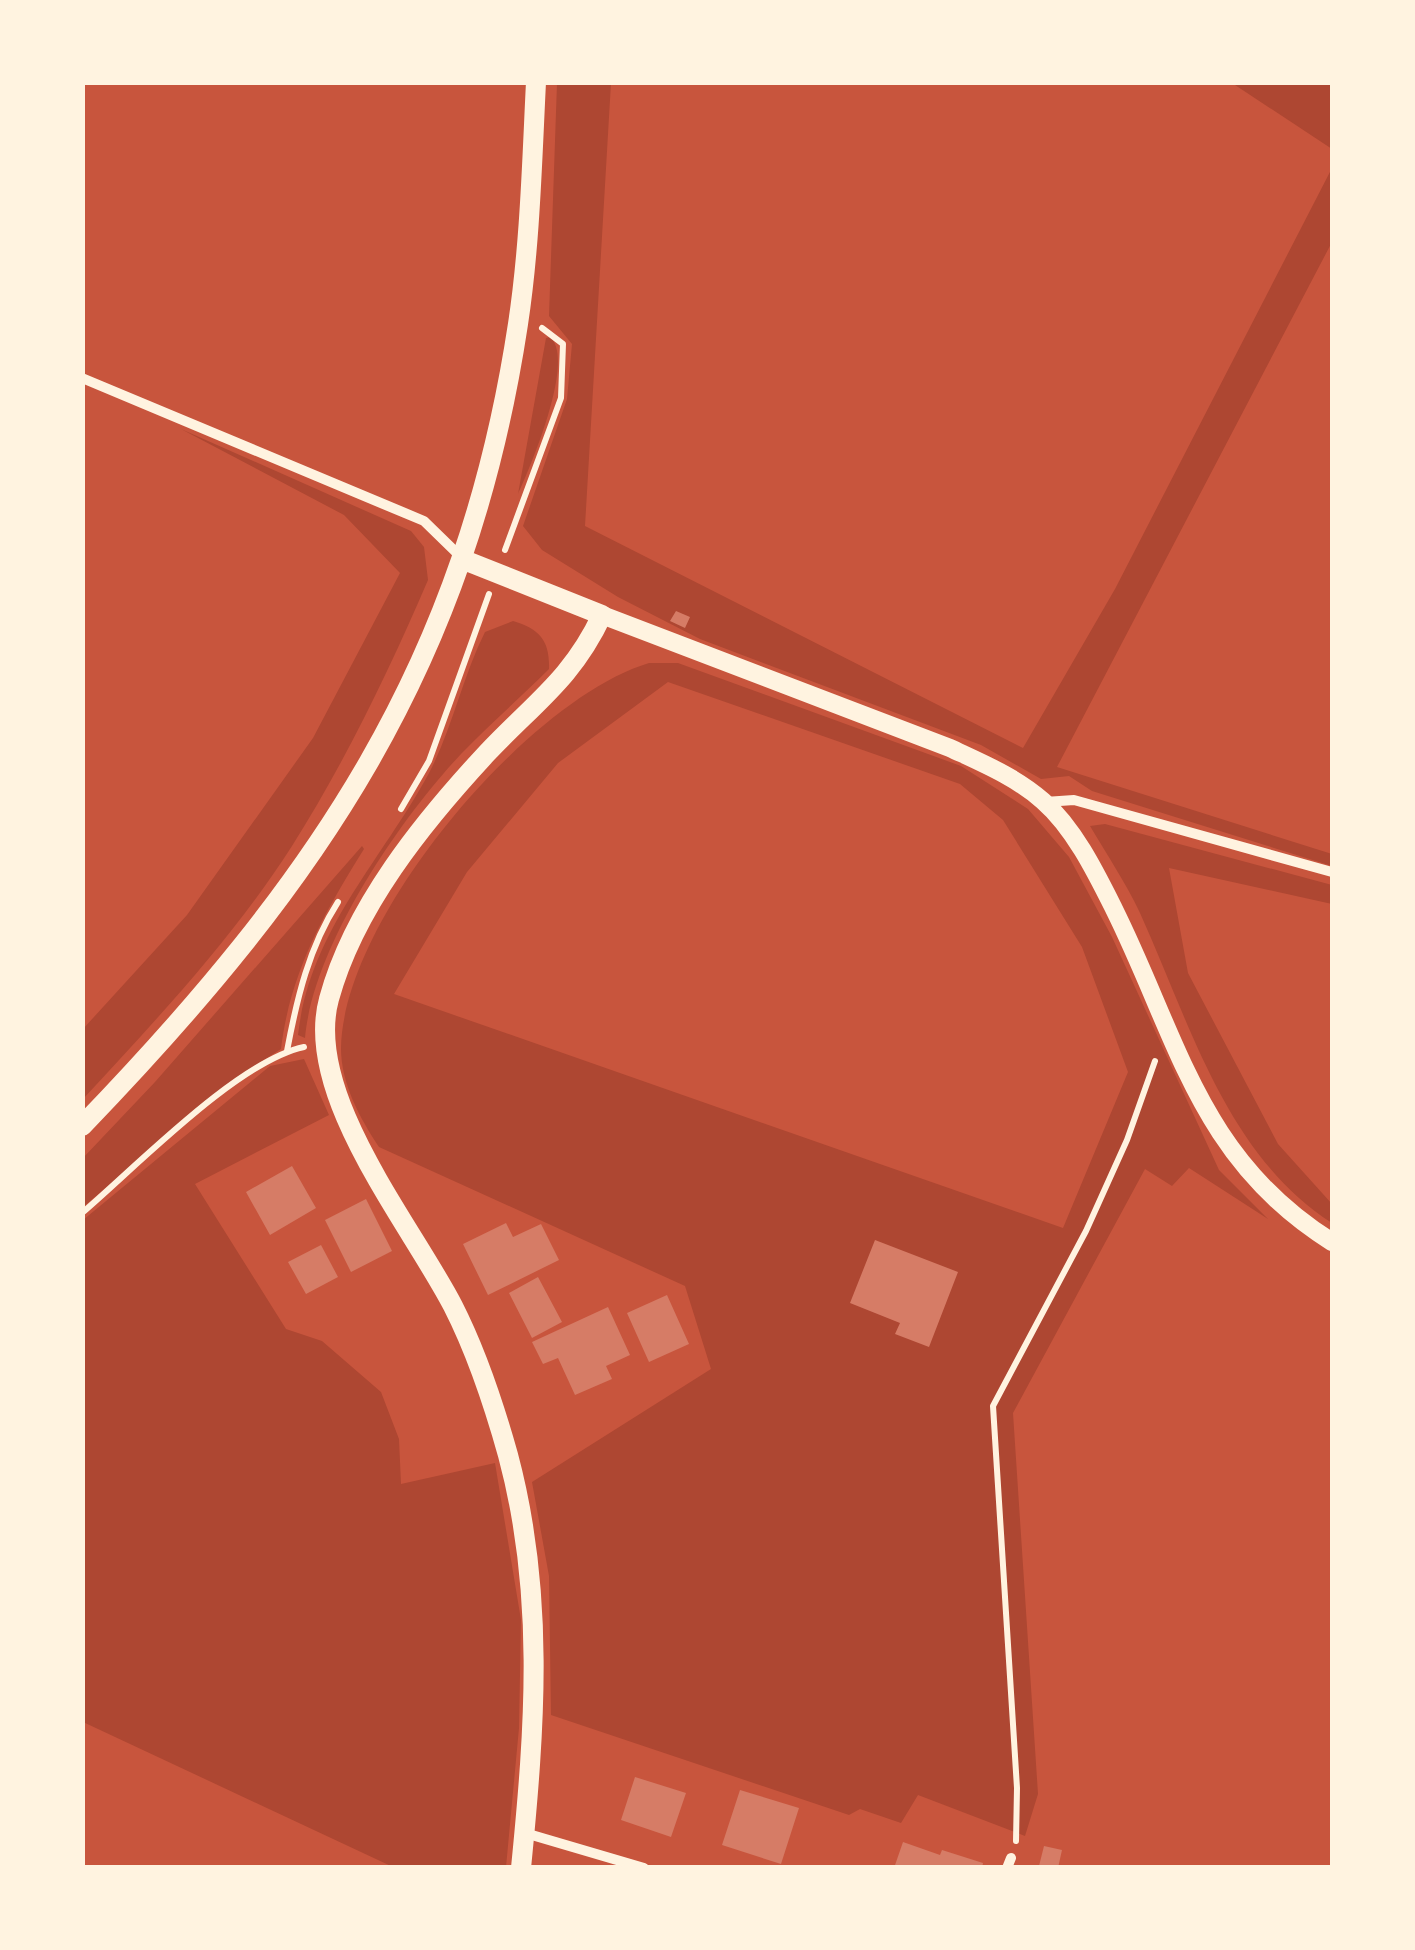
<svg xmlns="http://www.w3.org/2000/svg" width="1415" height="1950" viewBox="0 0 1415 1950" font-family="Barlow,sans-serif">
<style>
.green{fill:#ae4732;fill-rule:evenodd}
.building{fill:#d67c66}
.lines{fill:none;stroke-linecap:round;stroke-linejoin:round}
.path{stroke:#fff3e0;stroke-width:6}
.minor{stroke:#fff3e0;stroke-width:10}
.tertiary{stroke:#fff3e0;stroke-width:18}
.secondary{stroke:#fff3e0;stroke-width:20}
</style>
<rect width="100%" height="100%" fill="#c8553d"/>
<path class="green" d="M557 83H611L585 526 1023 748 1115 589 1332 168V242L1057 767 1332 854V866L1092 791 1069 776 1041 779 981 745 700 639 618 597 542 550 523 526 567 399 572 344 549 316Z
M1232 83H1332V149Z
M550 337C576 359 531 466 518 494L546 338Z
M181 429 411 531 424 547 428 580C389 671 345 762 292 846 233 938 157 1019 83 1099V1029L187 915 313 738 400 573 344 515Z
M513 621C540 629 550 641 549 669 520 698 489 725 461 754 398 821 313 947 305 1038L298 1035C310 931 379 864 428 775 452 730 462 678 485 632Z
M649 663H678L961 766 1028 809 1069 857 1112 937 1219 1170 1268 1219 1189 1168 1172 1186 1145 1169 1013 1413 1038 1794 1025 1836 918 1795 901 1823 860 1809 849 1815 551 1715 549 1576 532 1482 711 1369 685 1286 379 1147C360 1118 341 1084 341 1048 343 918 528 699 649 663ZM668 682 960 784 1003 820 1082 947 1128 1072 1063 1228 394 994 467 872 558 763Z
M1105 824 1332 885V904L1169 868 1188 973 1278 1144 1332 1204V1223C1226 1155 1190 1023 1140 913 1126 883 1107 855 1090 826Z
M362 846 364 849C324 913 290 973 281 1049L241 1075 83 1207V1158L155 1082Z
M304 1059 329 1115 195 1184 286 1329 322 1341 381 1392 399 1439 401 1484 495 1463 521 1620 519 1728 506 1867H393L83 1722V1220L270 1066Z"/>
<path class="building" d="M676 611 690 617 685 628 670 621Z
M292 1166 316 1208 270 1235 246 1192Z
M366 1199 392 1251 351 1272 325 1220Z
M506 1223 513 1237 541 1224 559 1260 488 1295 463 1244Z
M875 1240 958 1272 929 1347 895 1334 900 1323 850 1303Z
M321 1245 338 1277 306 1294 288 1262Z
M538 1277 562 1322 532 1338 509 1293Z
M667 1295 689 1344 649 1362 627 1313Z
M608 1307 630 1355 606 1366 612 1379 575 1395 558 1358 543 1364 532 1342Z
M635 1777 686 1793 671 1837 621 1820Z
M740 1790 799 1808 781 1864 722 1845Z
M903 1842 940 1855 942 1850 983 1863 982 1868H894Z
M1044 1846 1062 1850 1058 1868 1039 1866Z"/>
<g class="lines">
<path class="path" d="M505 550 561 398 563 344 542 328
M401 809 429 761 489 594
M287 1051C297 998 309 947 338 902
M82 1213C136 1167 238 1061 304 1047
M1016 1841 1017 1788 993 1406 1086 1231 1127 1140 1155 1061"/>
<path class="minor" d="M82 378 424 521 463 559
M1045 802 1074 800 1332 872
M525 1833 644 1868
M1007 1868 1011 1858"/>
<path class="tertiary" d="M602 615 950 748C982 763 1016 777 1043 801 1074 828 1096 873 1114 909 1179 1040 1199 1159 1332 1242"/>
<path class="secondary" d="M464 560 602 615C572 679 534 703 487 753 423 822 354 907 329 999 303 1094 410 1223 453 1306 477 1353 494 1405 508 1455 545 1593 535 1727 521 1868
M82 1126C318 881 466 667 518 324 530 245 532 162 536 82"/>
</g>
<rect width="1415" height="1950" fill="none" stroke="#fff3e0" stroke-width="170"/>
</svg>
